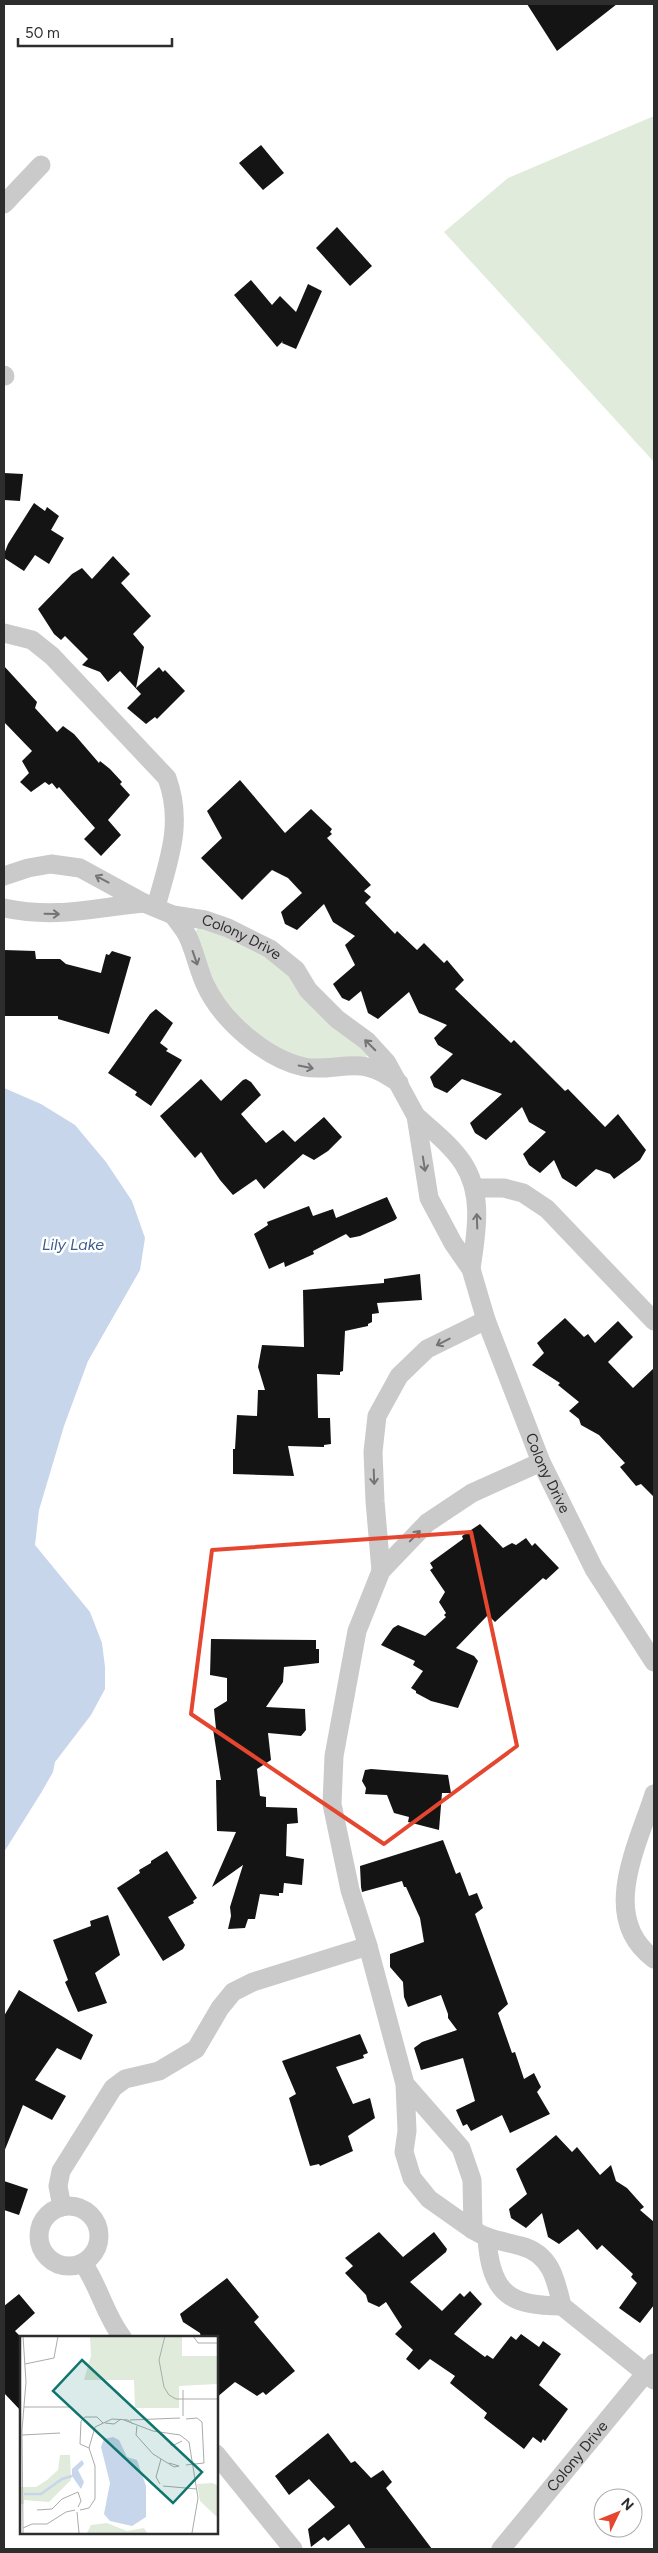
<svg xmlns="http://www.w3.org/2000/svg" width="658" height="2553" viewBox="0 0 658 2553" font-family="Figtree,sans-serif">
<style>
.green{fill:#e0ebdb}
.water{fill:#c7d6eb}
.building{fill:#141414}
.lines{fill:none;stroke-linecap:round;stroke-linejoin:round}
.minor{stroke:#cacaca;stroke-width:19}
.oneway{stroke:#747474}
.marked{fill:none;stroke:#e5462f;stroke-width:4;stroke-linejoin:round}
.labels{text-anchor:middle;stroke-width:5;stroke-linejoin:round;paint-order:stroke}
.street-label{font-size:15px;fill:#2d2d2d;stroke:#fff}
.water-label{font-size:16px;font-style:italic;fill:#3c5e8f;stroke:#fff}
.inset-river{fill:none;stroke:#c7d6eb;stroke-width:2.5}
.inset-road{fill:none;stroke:#ababab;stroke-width:1}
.view{fill:#0f766e;fill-opacity:0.15;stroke:#0f766e;stroke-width:2.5}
.inset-edge{fill:none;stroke:#2d2d2d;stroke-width:2.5}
</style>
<rect width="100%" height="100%" fill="#fff"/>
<path class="green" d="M654 116V462L444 232 508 178Z
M203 926 279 964 367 1049V1057L312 1061 271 1048 225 1005 194 936 197 929Z"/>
<path class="water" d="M4 1088 41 1104 75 1125 106 1162 132 1201 145 1238 140 1270 88 1361 64 1426 39 1510 35 1545 90 1612 102 1643 105 1667V1689L91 1715 55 1762 53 1772 41 1793 4 1852Z"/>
<path class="building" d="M527 4H617L557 51Z
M261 145 284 173 263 190 239 163Z
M337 227 372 266 350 286 316 248Z
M251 280 272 305 280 296 296 312 308 284 322 291 296 349 282 343 283 341 277 347 234 295Z
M4 473 23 474 20 501 4 500Z
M34 503 45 511 47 507 59 516 51 530 64 538 49 564 35 555 24 571 4 558V554L8 544Z
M113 556 130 574 121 583 151 616 133 634 144 647 136 688 159 667 163 672 165 670 185 691 157 719 155 717 146 724 127 708 141 694 120 671 108 682 100 672 82 665 88 659 65 636 61 640 54 634 38 609 72 574 82 568 92 579Z
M4 666 37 702 35 708 57 732 63 726 74 734 99 763 100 761 110 769 122 782 120 784 130 795 108 820 121 835 101 856 84 839 95 828 59 787 57 789 52 783 49 785 45 782 31 792 20 782 29 773 22 761 32 751 4 722Z
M240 780 285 833 311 809 332 829 330 832 332 834 327 838 371 885 364 891 371 897 365 903 395 934 397 931 417 950 424 943 444 963 447 960 464 980 455 989 511 1043 514 1040 565 1091 568 1089 605 1127 618 1114 646 1150 640 1160 614 1179 610 1174 596 1169 576 1187 562 1178 554 1160 540 1173 529 1165 523 1154 546 1132 529 1122 522 1107 486 1140 475 1133 470 1123 502 1094 462 1079 447 1093 434 1087 430 1077 453 1054 438 1045 434 1038 447 1025 419 1013 409 992 378 1019 368 1013 361 991 349 1001 342 998 333 984 355 965 345 945 355 936 333 922 324 904 297 930 285 924 281 912 302 893 288 878 272 870 242 900 201 858 222 838 207 811Z
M4 950 35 951 36 959H60L66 964 101 973 106 954 109 955 112 951 131 957 109 1034 58 1019V1016H4Z
M156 1009 173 1023 160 1043 168 1049 166 1051 182 1060 151 1106 135 1095 137 1092 108 1073 150 1014Z
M201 1079 221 1101 243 1080 246 1079 251 1082 261 1095 241 1114 266 1143 283 1130 295 1142 324 1117 342 1137 328 1151 314 1160 303 1154 264 1189 256 1179 233 1195 220 1180 201 1152 195 1158 160 1116Z
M387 1197 397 1218 395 1220 360 1236 350 1238 346 1234 313 1251 314 1254 285 1267 284 1262 269 1269 254 1234 268 1225 267 1222 309 1206 313 1216 333 1209 336 1218Z
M420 1274 422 1300 377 1303 379 1313 372 1314V1322L368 1324V1326L345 1331 343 1371 340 1372V1375L317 1374 318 1418H330L331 1444 324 1445V1447L288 1446 294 1476 233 1474V1449H235L237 1415 257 1416 258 1390H265L258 1367 262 1345 304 1347 303 1290 384 1283V1279Z
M565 1318 584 1337 588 1334 595 1343 618 1321 633 1337 608 1362 633 1388 654 1368V1497L641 1484 636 1486 620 1467 625 1463 599 1435 581 1425 579 1419 569 1411 579 1402 558 1385 560 1383 532 1365 544 1353 537 1343Z
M480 1524 503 1548 512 1543 516 1545 526 1538 532 1546 535 1543 559 1568 546 1580 543 1578 495 1622 488 1615 456 1648 474 1656 478 1661 458 1708 431 1701 416 1693V1691L411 1688 423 1671 413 1665 415 1661 381 1645 393 1628 398 1625 425 1636 446 1617 444 1615 446 1613 439 1602 445 1592 430 1570 433 1568 430 1563 463 1539 462 1536Z
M211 1639 316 1640V1649H319V1663L284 1667 283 1682 266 1707 305 1709 306 1730 301 1736 268 1733 271 1760 257 1769 260 1796 266 1797V1807L297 1808 298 1823 287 1824 286 1856 304 1859 302 1885 284 1883 283 1893H279V1896L260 1894 255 1919H248L245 1928 228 1929 231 1916 230 1907 243 1865 212 1887 236 1832 217 1831 216 1780H221L213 1729H216L214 1709 227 1701V1678L210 1675Z
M371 1769 448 1775 451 1793H442L439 1830 408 1822 409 1817 394 1813 387 1795 365 1794 366 1788 362 1781 365 1770Z
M443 1840 456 1874 460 1872 469 1896 477 1893 483 1908 475 1914 508 2004 498 2013 512 2053 515 2052 524 2079 534 2073 541 2087 537 2092 550 2114 510 2133 502 2115 471 2131 467 2124 463 2126 456 2110 475 2101 463 2058 421 2070 414 2048 422 2042 457 2030 448 2018V2014L441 1995 408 2007 404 1997 403 1982 390 1967V1954L424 1942 420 1918 406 1887H404L402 1881 362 1892 361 1887 360 1866Z
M167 1851 197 1898 193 1901 194 1903 168 1917 185 1945 183 1949 163 1961 117 1888 140 1873 139 1870 151 1863V1861Z
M108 1915 120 1955 95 1973 107 2003 78 2012 65 1982 68 1980 53 1940 91 1926 90 1921Z
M19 1990 93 2035 81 2060 57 2048 35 2080 66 2096 52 2120 23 2105 4 2152V2016Z
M360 2034 368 2053 363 2055 364 2058 336 2067 353 2104 370 2098 375 2118 348 2136 353 2151 320 2166 319 2164 310 2166 289 2098 296 2094 282 2061Z
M556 2135 572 2152 577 2147 600 2175 611 2165 616 2181 627 2188 644 2207 640 2210 654 2222V2305L640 2323 619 2308 637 2283 631 2277 633 2274 602 2245 597 2250 578 2229 559 2244 548 2237 542 2213 526 2228 511 2218 509 2209 527 2194 516 2169Z
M4 2181 28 2189 19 2215 4 2210Z
M379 2232 403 2257 434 2232 447 2249 446 2252 410 2282 442 2311 460 2293 464 2297 470 2291 482 2304 454 2334 485 2357 487 2355 493 2359 511 2336 516 2340 521 2334 539 2347 543 2341 561 2354 539 2385 568 2409 545 2441 543 2439 541 2443 533 2437 524 2449 484 2418 487 2413 450 2383 455 2376 430 2359 419 2370 406 2359 413 2350 395 2334 402 2327 386 2302 379 2307 368 2302 366 2295 345 2273 353 2266 345 2258Z
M227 2278 259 2317 254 2322 295 2371 266 2395 263 2392 257 2396 235 2382 216 2398V2337H201L200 2333 183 2322 180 2314Z
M19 2294 35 2313 15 2331 21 2337V2411L4 2393V2306Z
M328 2433 351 2463 355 2461 371 2478 383 2470 392 2482 386 2488 432 2549H366L349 2524 328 2541 324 2537 311 2547 308 2529 335 2507 309 2479 289 2495 275 2476Z"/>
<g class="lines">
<g class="minor">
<path d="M4 204 41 165"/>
<path d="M4 375 5 376"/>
<path d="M4 633 32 640 52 656 167 778C184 825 168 861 156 907"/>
<path id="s1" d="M4 876 28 868 51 864 80 868 144 903 173 915 205 920 228 928 270 949 296 970 308 990 337 1019 367 1041 387 1063 416 1116 429 1198 453 1243 471 1269 486 1320 541 1462 594 1569 654 1662"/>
<path d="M4 908C58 919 91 908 144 903"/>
<path d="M173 915C178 922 185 930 188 937 195 952 198 969 205 984 221 1020 266 1059 304 1067 324 1071 342 1064 361 1066 375 1067 388 1076 399 1083"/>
<path d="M416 1116C432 1130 451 1145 463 1163 484 1195 476 1234 471 1269"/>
<path d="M474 1188H504L523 1193 547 1209 654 1321"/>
<path d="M381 1571 375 1501 373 1452 377 1416 399 1376 427 1349 486 1320"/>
<path d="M654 1794C638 1845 598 1918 654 1959"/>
<path d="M405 2084 461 2148 472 2180 473 2230 429 2199 412 2178 404 2152 407 2131 405 2084 368 1946 350 1890 332 1804 334 1756 357 1631 381 1571 427 1523 472 1493 541 1462"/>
<circle cx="69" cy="2236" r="30"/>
<path d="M62 2207 58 2186 61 2171 113 2088 125 2079 159 2071 196 2049 220 2008 233 1992 253 1982 368 1946"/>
<path d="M473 2230C489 2240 503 2241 521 2246 551 2254 556 2280 562 2306 510 2306 491 2294 487 2239"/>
<path d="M83 2263C99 2286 105 2315 122 2337"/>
<path d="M562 2306 654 2380"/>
<path d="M216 2454 293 2549"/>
<path id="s2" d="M501 2549 654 2363"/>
</g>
</g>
<defs><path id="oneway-shaft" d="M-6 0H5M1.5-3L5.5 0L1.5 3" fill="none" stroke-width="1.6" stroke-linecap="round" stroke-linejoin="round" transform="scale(1.25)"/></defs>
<g class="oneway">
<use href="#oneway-shaft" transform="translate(102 879) rotate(-152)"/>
<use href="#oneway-shaft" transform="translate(52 914) rotate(1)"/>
<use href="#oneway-shaft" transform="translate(195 958) rotate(71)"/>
<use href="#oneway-shaft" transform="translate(370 1045) rotate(-135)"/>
<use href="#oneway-shaft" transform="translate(306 1067) rotate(11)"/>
<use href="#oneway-shaft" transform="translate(424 1164) rotate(81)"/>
<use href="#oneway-shaft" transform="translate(477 1221) rotate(-92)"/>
<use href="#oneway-shaft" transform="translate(443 1342) rotate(153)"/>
<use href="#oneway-shaft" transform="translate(374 1477) rotate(88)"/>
<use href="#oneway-shaft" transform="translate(415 1536) rotate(-46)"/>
</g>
<path class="marked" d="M471 1532 517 1746 384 1844 191 1714 212 1550Z"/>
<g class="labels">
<g class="street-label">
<text dy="5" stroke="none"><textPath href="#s1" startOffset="255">Colony Drive</textPath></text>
<text dy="5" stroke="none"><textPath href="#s1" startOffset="895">Colony Drive</textPath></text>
<text dy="5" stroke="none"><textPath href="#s2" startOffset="120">Colony Drive</textPath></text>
</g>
<g class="water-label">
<text x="73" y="1250">Lily Lake</text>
</g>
</g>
<g transform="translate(20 2336)">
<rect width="198" height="198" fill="#fff"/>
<path d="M70 0H162V20H197V48L159 50V72H115L114 44H64L71 20ZM40 119H50L51 144 29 166 4 164V168H0V151H16L27 144 38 134ZM192 147 197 149V181L180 165 177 148ZM87 187 107 195 124 192 127 197H67L71 189Z" fill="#e0ebdb"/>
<path d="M93 101 99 104 107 121 117 124 126 150V181L112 190 90 185 84 178 90 147 81 111 84 103ZM62 124 64 128 58 134 64 146 61 153 52 140V133Z" fill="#c7d6eb"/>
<path class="inset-river" d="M4 158H21L42 143 52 140"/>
<path class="inset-road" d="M3 0 6 46 2 94 3 197M145 0 139 24 144 51 149 59 156 63H198M173 0 178 7H198M5 28 34 22 38 0M4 71H51M163 80V54M166 83 177 82 182 86 184 127 166 129M104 84 133 95 160 99 169 106 178 162 172 197M110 84 160 82M85 87 94 88 101 83M117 90 116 99 133 118 154 131 159 130 149 127M143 98 152 110 162 105M2 99 40 97M69 112 60 108 61 85 65 81H77L83 87M140 148 136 141 141 123M143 150 177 153M17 174 32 173 42 163 58 156 61 165 58 171M60 174 69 172 75 163V130L69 112 75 91 92 83 108 84 113 88M57 176 59 197M3 192 12 188H27L46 176 55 174"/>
<path class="view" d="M62 24 182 136 153 167 33 55Z"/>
<rect width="198" height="198" class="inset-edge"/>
</g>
<rect width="658" height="2553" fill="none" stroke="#2d2d2d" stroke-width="10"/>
<g transform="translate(618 2513) rotate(47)"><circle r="24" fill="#ffffff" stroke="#ababab"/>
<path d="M0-4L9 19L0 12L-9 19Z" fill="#e5462f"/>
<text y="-8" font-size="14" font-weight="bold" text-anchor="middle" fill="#2d2d2d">N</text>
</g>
<path d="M18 38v8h154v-8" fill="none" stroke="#2d2d2d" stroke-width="2.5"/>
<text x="25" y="38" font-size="15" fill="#2d2d2d" stroke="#ffffff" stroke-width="4" paint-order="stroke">50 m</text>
</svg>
